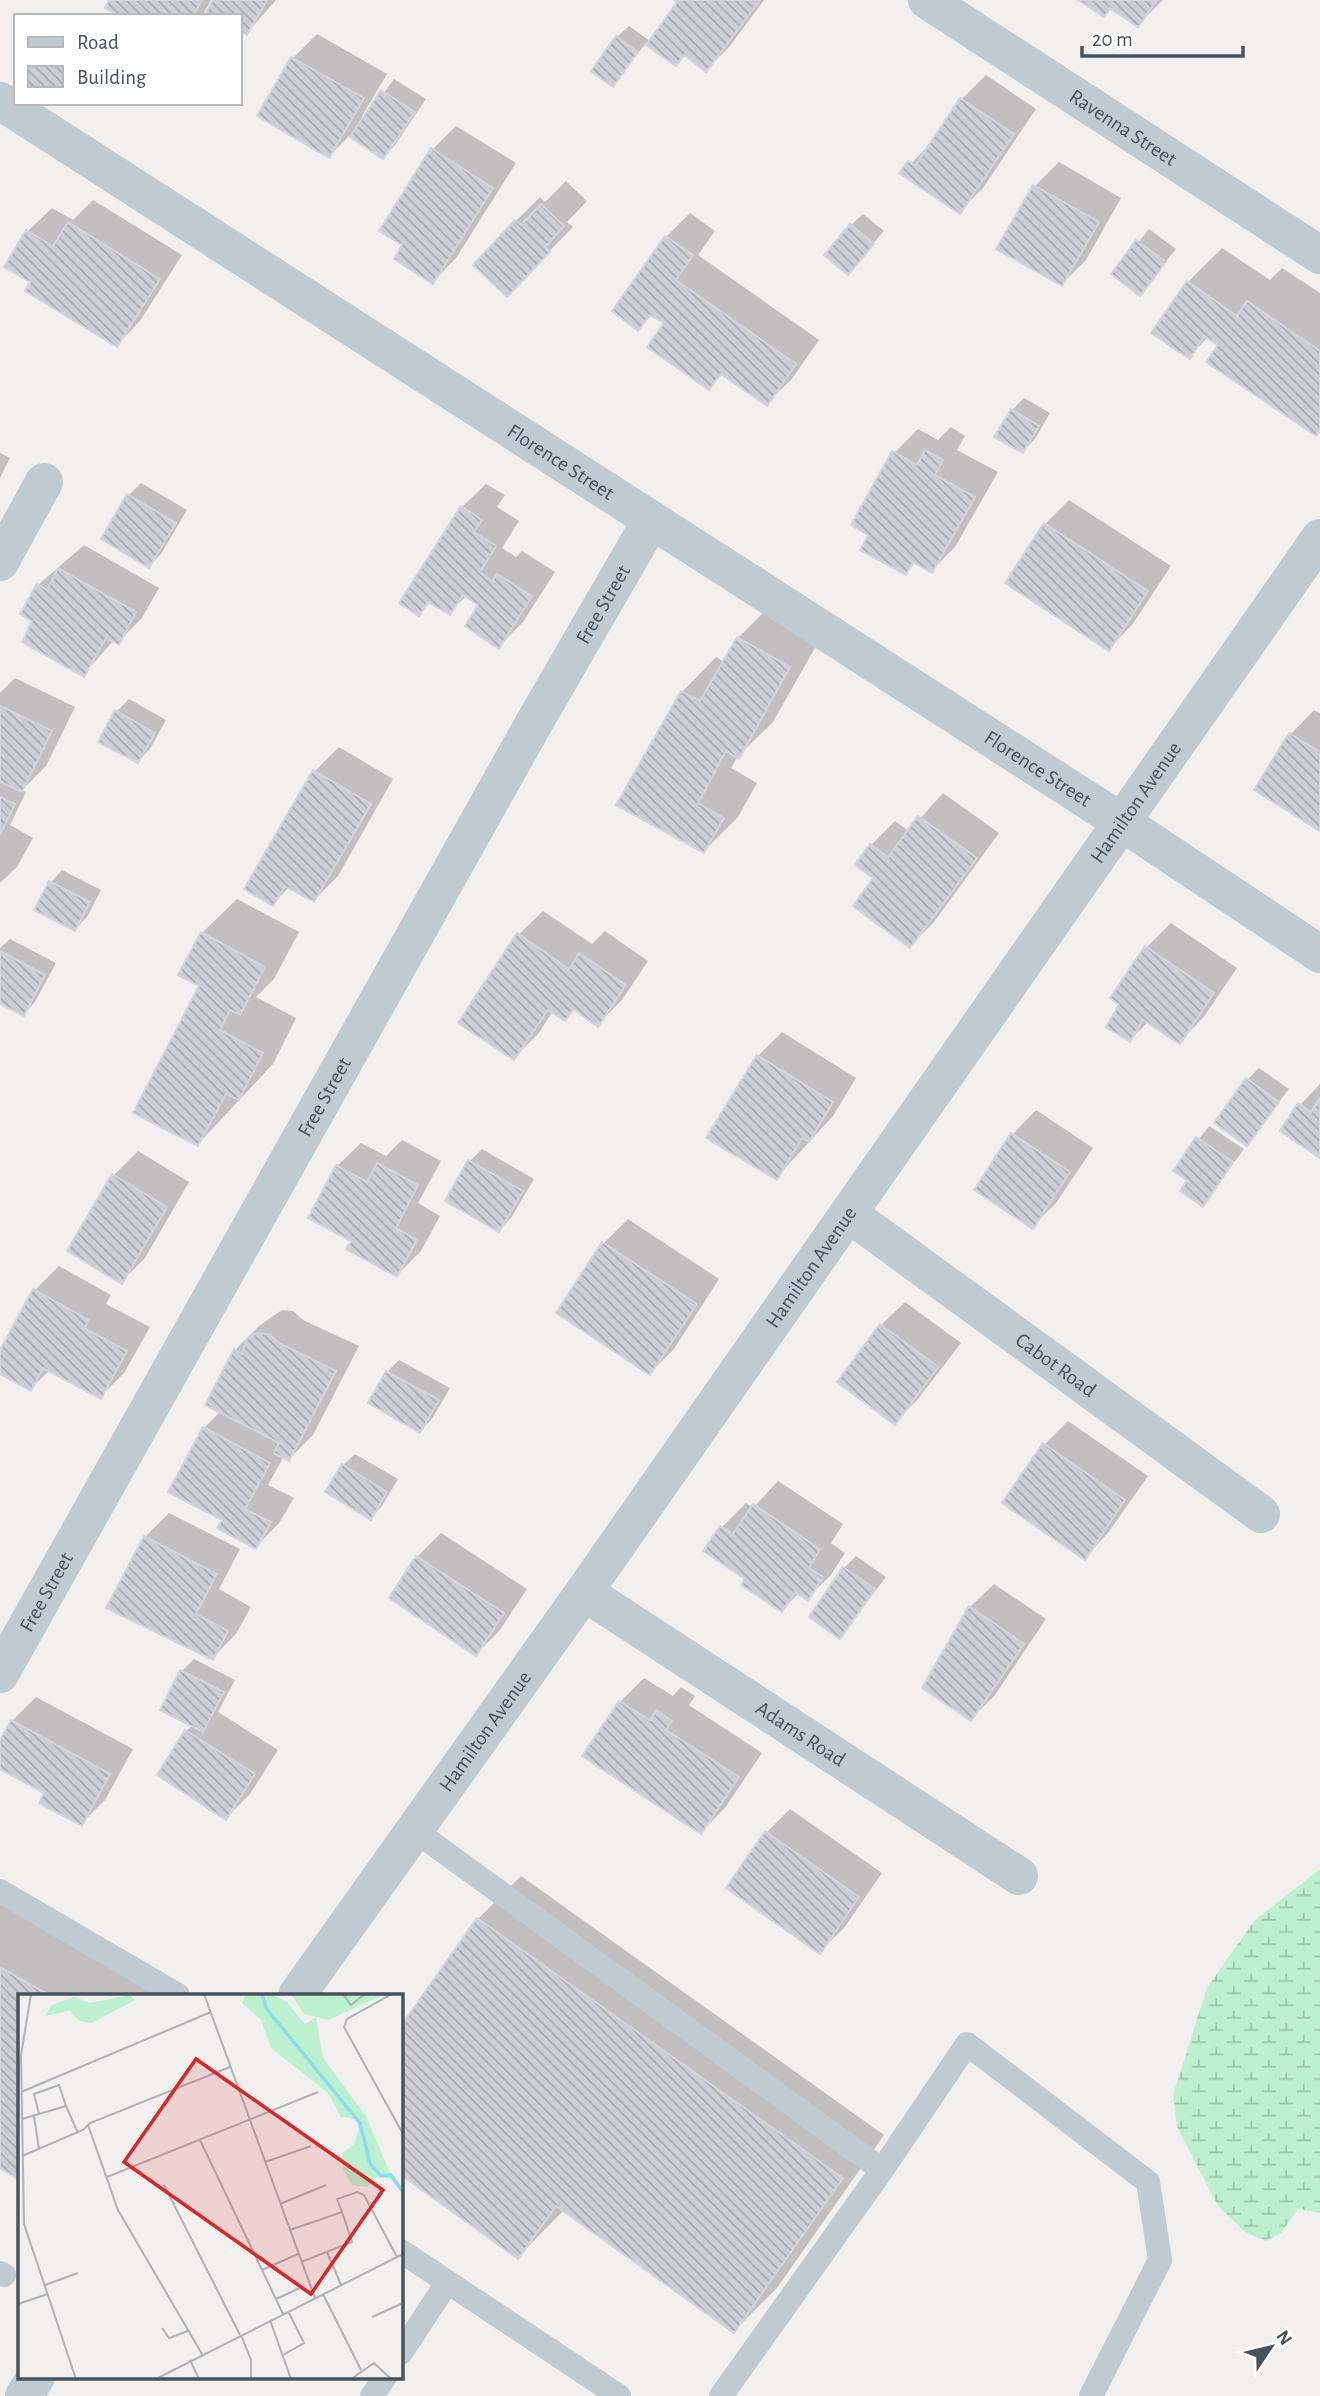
<svg xmlns="http://www.w3.org/2000/svg" width="1320" height="2396" viewBox="0 0 1320 2396" font-family="'Alegreya Sans',sans-serif">
<style>
.wetland{fill:url(#wetland-marsh)}
.shadow{fill:#0003}
.building{fill:url(#building-back-hatch);stroke:#d3d5db;stroke-width:2}
.lines{fill:none;stroke-linecap:round;stroke-linejoin:round}
.lane{stroke:#bfcad1;stroke-width:24}
.street{stroke:#bfcad1;stroke-width:38}
.labels{text-anchor:middle;stroke-width:7;stroke-linejoin:round;paint-order:stroke}
.street-label{font-size:21px;fill:#47535d;stroke:#fff}
.inset-river{fill:none;stroke:#89ddee;stroke-width:3.5}
.inset-road{fill:none;stroke:#aeb1b5;stroke-width:2}
.view{fill:#d62828;fill-opacity:0.15;stroke:#d62828;stroke-width:3.5}
.inset-edge{fill:none;stroke:#47535d;stroke-width:3.5}
</style>
<defs>
<pattern id="wetland-marsh" width="20" height="14" patternUnits="userSpaceOnUse" patternTransform="scale(1.75)"><rect width="20" height="14" fill="#bdf0ce"/><path d="M1 5h8M5 5V1M11 12h8M15 12V8" fill="none" stroke="#9bc5aa"/></pattern>
<pattern id="building-back-hatch" width="6" height="6" patternUnits="userSpaceOnUse" patternTransform="scale(1.75)"><rect width="6" height="6" fill="#ccced4"/><path d="M-1 5l2 2M0 0l6 6M5-1l2 2" fill="none" stroke="#a7aaaf"/></pattern>
</defs>
<rect width="100%" height="100%" fill="#f2efef"/>
<path class="wetland" d="M1320 1869V2213L1298 2209 1281 2233 1266 2241 1245 2232 1218 2206 1177 2127 1173 2095 1207 1988 1254 1921Z"/>
<path class="shadow" d="M111 0H211L202 16H123Z
M215 0H276L247 33 240 29V16Z
M677 0H764L730 46 706 70 685 54 676 64 646 43 613 85 617 37 629 26 650 41 680 2Z
M1081 0H1163L1138 25 1112 7 1104 15Z
M317 34 387 74 362 116 365 118 394 79 426 99 395 145 383 157 350 135 329 156 260 115 293 58Z
M986 75 1036 109 983 188 959 212 902 173 935 139 962 99Z
M456 126 516 163 456 258 433 282 404 245 432 150Z
M1059 162 1121 198 1086 260 1062 284 1035 186Z
M566 181 587 201 567 222 573 227 531 270 516 221 540 197 545 202Z
M93 200 182 255 140 321 117 345 32 282 28 231 52 208 73 220Z
M690 213 715 231 698 255 819 340 791 380 767 403 724 373 709 388 666 322 653 314 638 329 666 237Z
M863 214 884 231 848 273 851 225Z
M1149 229 1176 249 1140 293 1113 274Z
M1222 248 1270 280 1282 268 1320 293V430L1208 337 1190 356 1188 282Z
M1024 398 1050 413 1035 439 1023 451 1012 410Z
M951 427 965 436 957 450 998 472 955 547 931 571 916 562 905 573 870 535 894 453 918 429 938 440Z
M0 453 10 458 0 478Z
M141 483 187 510 161 554 149 566 103 539 129 495Z
M486 484 505 495 497 507 519 521 502 548 516 557 522 551 555 572 523 622 499 646 481 604 467 595 449 613 431 601 419 614 462 507Z
M1069 500 1171 566 1132 625 1108 649 1045 524Z
M84 545 159 588 142 618 118 642 114 640 84 674 35 620 38 585Z
M773 603 824 632 773 722 738 756 731 768 757 783 738 817 704 851 682 692 716 657 725 662 738 638Z
M15 678 75 707 46 766 22 790 26 792 10 825 33 838 17 867 0 883V693Z
M129 699 166 720 150 749 138 761 117 711Z
M1314 710 1320 713V829L1256 789 1291 734Z
M339 747 393 779 338 876 314 900 290 886 273 904 246 888 315 771Z
M943 793 999 833 934 922 910 946 876 878 871 845 895 821 909 831Z
M62 870 101 890 87 917 75 929 51 882Z
M237 899 299 932 274 979 256 997 296 1018 273 1064 198 1144 202 933Z
M543 911 592 944 605 931 648 961 622 1000 598 1024 575 1009 565 1019 553 1011 538 1034 514 1058 519 934Z
M1171 923 1237 968 1203 1018 1179 1042 1148 1022 1130 1040 1122 1005 1112 998 1147 947Z
M10 939 56 963 35 1002 24 1014 0 1002V948Z
M782 1032 856 1078 833 1116 776 1178 758 1056Z
M1259 1068 1289 1089 1246 1144 1247 1080Z
M1320 1084V1156L1300 1105Z
M1036 1110 1093 1148 1056 1203 1032 1227 1013 1134Z
M1209 1126 1244 1149 1203 1205 1190 1180 1176 1170Z
M402 1140 441 1161 418 1203 440 1216 421 1251 397 1275 354 1240 337 1166 361 1143 386 1156Z
M482 1149 534 1179 511 1218 499 1230 447 1200 470 1161Z
M138 1151 189 1182 145 1258 121 1282 69 1250 114 1175Z
M628 1219 719 1279 674 1349 650 1373 558 1312 604 1243Z
M59 1266 111 1295 106 1304 150 1327 124 1373 100 1397 50 1370 30 1389 0 1372V1354L35 1290Z
M905 1302 961 1343 918 1399 894 1423 881 1325Z
M282 1310 293 1311 303 1320 359 1346 313 1435 289 1459 284 1456 268 1485 294 1498 279 1523 256 1547 224 1519 170 1491 204 1428 221 1411 235 1350 259 1326Z
M399 1360 450 1388 432 1419 420 1431 387 1372Z
M1068 1421 1148 1476 1108 1533 1085 1557 1044 1445Z
M355 1454 398 1479 382 1506 371 1517 343 1465Z
M778 1481 843 1524 831 1543 845 1553 831 1575 807 1598 799 1593 782 1610 748 1578 722 1527 746 1503 753 1508Z
M169 1513 240 1549 219 1589 251 1607 236 1634 212 1658 108 1607 145 1537Z
M441 1533 527 1589 500 1630 476 1654 417 1557Z
M856 1556 886 1577 840 1637 844 1568Z
M994 1584 1046 1619 995 1695 971 1719 970 1607Z
M194 1659 235 1680 218 1712 278 1750 250 1794 226 1818 186 1731 193 1725 182 1671Z
M644 1678 673 1696 681 1687 695 1696 689 1705 762 1753 725 1808 701 1832 585 1756 620 1702Z
M36 1697 133 1749 105 1800 81 1824 47 1792 0 1767V1744L12 1721Z
M790 1809 882 1873 844 1928 820 1951 766 1833Z
M521 1876 884 2135 777 2288 734 2331 564 2210 518 2257 401 2173V2029L478 1919Z
M0 1899 164 1995H19V2177L0 2166Z"/>
<path class="building" d="M109 0H202L193 16H120L105 8Z
M213 0H267L247 35 240 31V16H211L206 13Z
M674 0H760L706 72 684 55 676 66 646 45 677 2Z
M1078 0H1157L1138 27 1110 8 1104 17Z
M616 36 638 52 613 87 591 71Z
M291 57 364 98 329 158 257 116Z
M381 90 415 112 383 159 350 137Z
M960 98 1014 134 960 214 899 173 908 161 915 166Z
M431 148 493 188 433 284 394 259 402 245 379 231Z
M1033 185 1099 222 1062 286 996 249Z
M541 204 564 226 545 247 550 252 507 297 473 265 515 220 521 225Z
M68 222 160 279 117 347 25 291 30 282 4 267 26 230 53 246Z
M850 224 874 244 848 275 824 255Z
M665 236 693 255 676 280 796 364 767 406 721 374 709 390 647 347 664 323 650 315 638 331 612 311Z
M1136 240 1166 262 1140 296 1111 274Z
M1187 281 1237 316 1247 301 1320 351V431L1316 436 1206 362 1218 345 1204 336 1190 359 1151 333Z
M1011 409 1039 426 1023 453 994 437Z
M925 450 943 460 935 475 975 497 932 573 913 562 906 575 860 550 868 535 851 525 892 451 917 465Z
M127 494 176 523 149 568 101 539Z
M461 506 482 520 474 532 496 546 480 572 492 581 497 574 532 596 499 649 465 626 478 605 463 595 450 615 428 602 419 616 399 603Z
M1044 523 1148 591 1109 651 1005 583Z
M58 568 136 612 119 645 106 638 84 677 22 642 32 621 20 614 37 584 47 590Z
M737 637 790 667 739 759 726 751 698 803 724 818 704 853 616 805 681 691 700 701Z
M0 706 52 731 22 792 0 782Z
M115 710 155 733 138 763 98 742Z
M1289 733 1320 752V831L1254 790Z
M313 770 371 804 314 902 285 886 273 906 244 889Z
M0 797 15 804 0 835Z
M918 816 977 858 910 948 853 906 873 878 855 865 870 844 888 857Z
M49 881 90 902 75 931 34 910Z
M201 932 265 967 240 1015 230 1010 220 1030 263 1053 239 1100 226 1094 198 1146 133 1113 199 986 178 975Z
M517 933 569 969 579 953 626 985 598 1027 573 1009 565 1021 548 1010 514 1060 458 1023Z
M1145 946 1214 993 1180 1044 1143 1020 1130 1042 1106 1027 1119 1005 1110 998Z
M0 951 45 975 24 1016 0 1004Z
M757 1055 833 1102 809 1142 802 1138 777 1180 706 1138Z
M1246 1078 1279 1102 1247 1146 1214 1123Z
M1320 1098V1158L1280 1131 1298 1103 1311 1112Z
M1011 1133 1070 1172 1033 1229 974 1190Z
M1196 1137 1233 1162 1203 1207 1180 1191 1187 1180 1173 1171Z
M468 1160 523 1191 499 1232 445 1201Z
M377 1163 418 1185 396 1228 417 1240 397 1277 346 1249 351 1241 308 1218 336 1165 367 1182Z
M112 1174 167 1207 122 1284 67 1251Z
M602 1242 697 1304 650 1375 556 1313Z
M33 1289 89 1320 84 1328 127 1351 101 1399 43 1368 31 1391 0 1374V1350Z
M880 1324 938 1367 895 1425 837 1382Z
M257 1333 269 1334 279 1343 336 1371 289 1461 274 1453 279 1443 205 1405 234 1349 242 1354 246 1340Z
M386 1371 439 1400 420 1433 368 1403Z
M203 1427 270 1463 245 1509 271 1522 256 1549 217 1528 222 1520 168 1492Z
M1043 1443 1125 1500 1085 1560 1002 1503Z
M342 1464 387 1492 371 1520 325 1492Z
M753 1504 820 1549 809 1568 823 1577 808 1601 795 1592 782 1612 741 1585 745 1579 703 1551 720 1526 733 1534Z
M144 1536 217 1574 196 1614 228 1631 213 1660 106 1608Z
M416 1556 504 1613 476 1656 389 1598Z
M843 1567 875 1589 840 1639 809 1617Z
M969 1606 1024 1644 971 1721 922 1688Z
M180 1670 224 1692 203 1732 160 1710Z
M619 1701 650 1720 656 1710 672 1721 666 1730 739 1777 701 1834 582 1756Z
M11 1720 110 1774 82 1826 39 1803 44 1793 0 1769V1740Z
M185 1730 255 1774 226 1820 157 1775Z
M765 1831 859 1897 820 1954 726 1888Z
M477 1918 843 2178 734 2333 556 2206 518 2259 401 2175V2026Z
M0 1967 49 1995H19V2180L0 2168Z"/>
<g class="lines">
<path class="lane" d="M414 1830 882 2170 721 2396
M0 1891 178 1995
M882 2170 967 2044 1148 2182 1160 2260 1091 2396
M401 2251 619 2396
M0 2273 4 2275
M401 2353 447 2283
M372 2396 385 2377"/>
<g class="street">
<path id="s1" d="M927 0 1320 255"/>
<path id="s2" d="M0 101 1123 823 1320 954"/>
<path d="M0 562 44 482"/>
<path id="s3" d="M849 1214 1261 1514"/>
<path id="s4" d="M584 1592 1019 1876"/>
<path id="s5" d="M0 1674 534 723 651 521"/>
<path id="s6" d="M297 1995 584 1592 1320 538"/>
<path d="M24 2396 36 2377"/>
</g>
</g>
<g class="labels">
<g class="street-label">
<text dy="7" stroke="none"><textPath href="#s1" startOffset="234">Ravenna Street</textPath></text>
<text dy="7" stroke="none"><textPath href="#s2" startOffset="667">Florence Street</textPath></text>
<text dy="7" stroke="none"><textPath href="#s5" startOffset="1228">Free Street</textPath></text>
<text dy="7" stroke="none"><textPath href="#s2" startOffset="1234">Florence Street</textPath></text>
<text dy="7" stroke="none"><textPath href="#s6" startOffset="1458">Hamilton Avenue</textPath></text>
<text dy="7" stroke="none"><textPath href="#s5" startOffset="662">Free Street</textPath></text>
<text dy="7" stroke="none"><textPath href="#s6" startOffset="891">Hamilton Avenue</textPath></text>
<text dy="7" stroke="none"><textPath href="#s3" startOffset="256">Cabot Road</textPath></text>
<text dy="7" stroke="none"><textPath href="#s5" startOffset="94">Free Street</textPath></text>
<text dy="7" stroke="none"><textPath href="#s6" startOffset="324">Hamilton Avenue</textPath></text>
<text dy="7" stroke="none"><textPath href="#s4" startOffset="259">Adams Road</textPath></text>
</g>
</g>
<g transform="translate(18 1994)">
<rect width="385" height="385" fill="#f2efef"/>
<path d="M228 0H251L268 7 287 30 298 23 305 64 348 122 375 186 360 182 349 193 334 191 325 175 324 159 336 150 341 135 338 125 323 123 310 99 253 54 243 26 224 9ZM112 1 117 6 74 29 61 27 52 17 27 22 34 11 56 3 72 9Z" fill="#bdf0ce"/>
<path d="M273 0H367L311 26 286 20Z" fill="#bdf0ce"/>
<path class="inset-river" d="M244 0 248 14 342 129 352 170 363 182 373 181 385 198"/>
<path class="inset-road" d="M13 0 3 61 6 230 58 385M186 0 297 304M325 0 333 11 347 0M374 0 329 25 326 33 385 140M3 98 193 18M21 120 16 100 41 91 48 112M16 122 21 155M4 125 48 112 60 139M70 131 100 216 184 360M182 146 265 320M4 162 65 136 72 129 212 73M247 168 293 152M89 183 300 98M146 191 222 341M262 210 308 191M324 218 319 205 339 198 346 201 379 263M272 236 324 218 334 248 283 268M309 258 323 291M244 276 280 260M27 291 60 279M305 300 343 376M258 305 284 293M0 310 30 300M354 323 385 309M252 326 273 385M144 334 151 344 170 337M223 341 233 366V385M265 361 286 349 270 317M172 366 181 385M138 385 385 260M333 385 356 369 373 385"/>
<path class="view" d="M178 65 365 196 293 300 106 168Z"/>
<rect width="385" height="385" class="inset-edge"/>
</g>
<rect x="14" y="14" width="228" height="91" fill="#ffffff" stroke="#b5babe" stroke-width="2"/>
<rect x="28" y="37" width="35" height="10" fill="#bfcad1" stroke="#b5babe" stroke-width="2"/>
<text x="77" y="49" font-size="21" fill="#47535d">Road</text>
<rect x="28" y="66" width="35" height="21" fill="url(#building-back-hatch)" stroke="#b5babe" stroke-width="2"/>
<text x="77" y="84" font-size="21" fill="#47535d">Building</text>
<g transform="translate(1271 2347) rotate(55)" stroke="#ffffff" stroke-width="5" paint-order="stroke">
<path d="M0-5L12 26L0 18L-12 26Z" fill="#47535d"/>
<text y="-10" font-size="19" font-weight="bold" text-anchor="middle" fill="#47535d">N</text>
</g>
<path d="M1082 46v10h161v-10" fill="none" stroke="#47535d" stroke-width="3.5"/>
<text x="1092" y="46" font-size="21" fill="#47535d" stroke="#ffffff" stroke-width="5" paint-order="stroke">20 m</text>
</svg>
